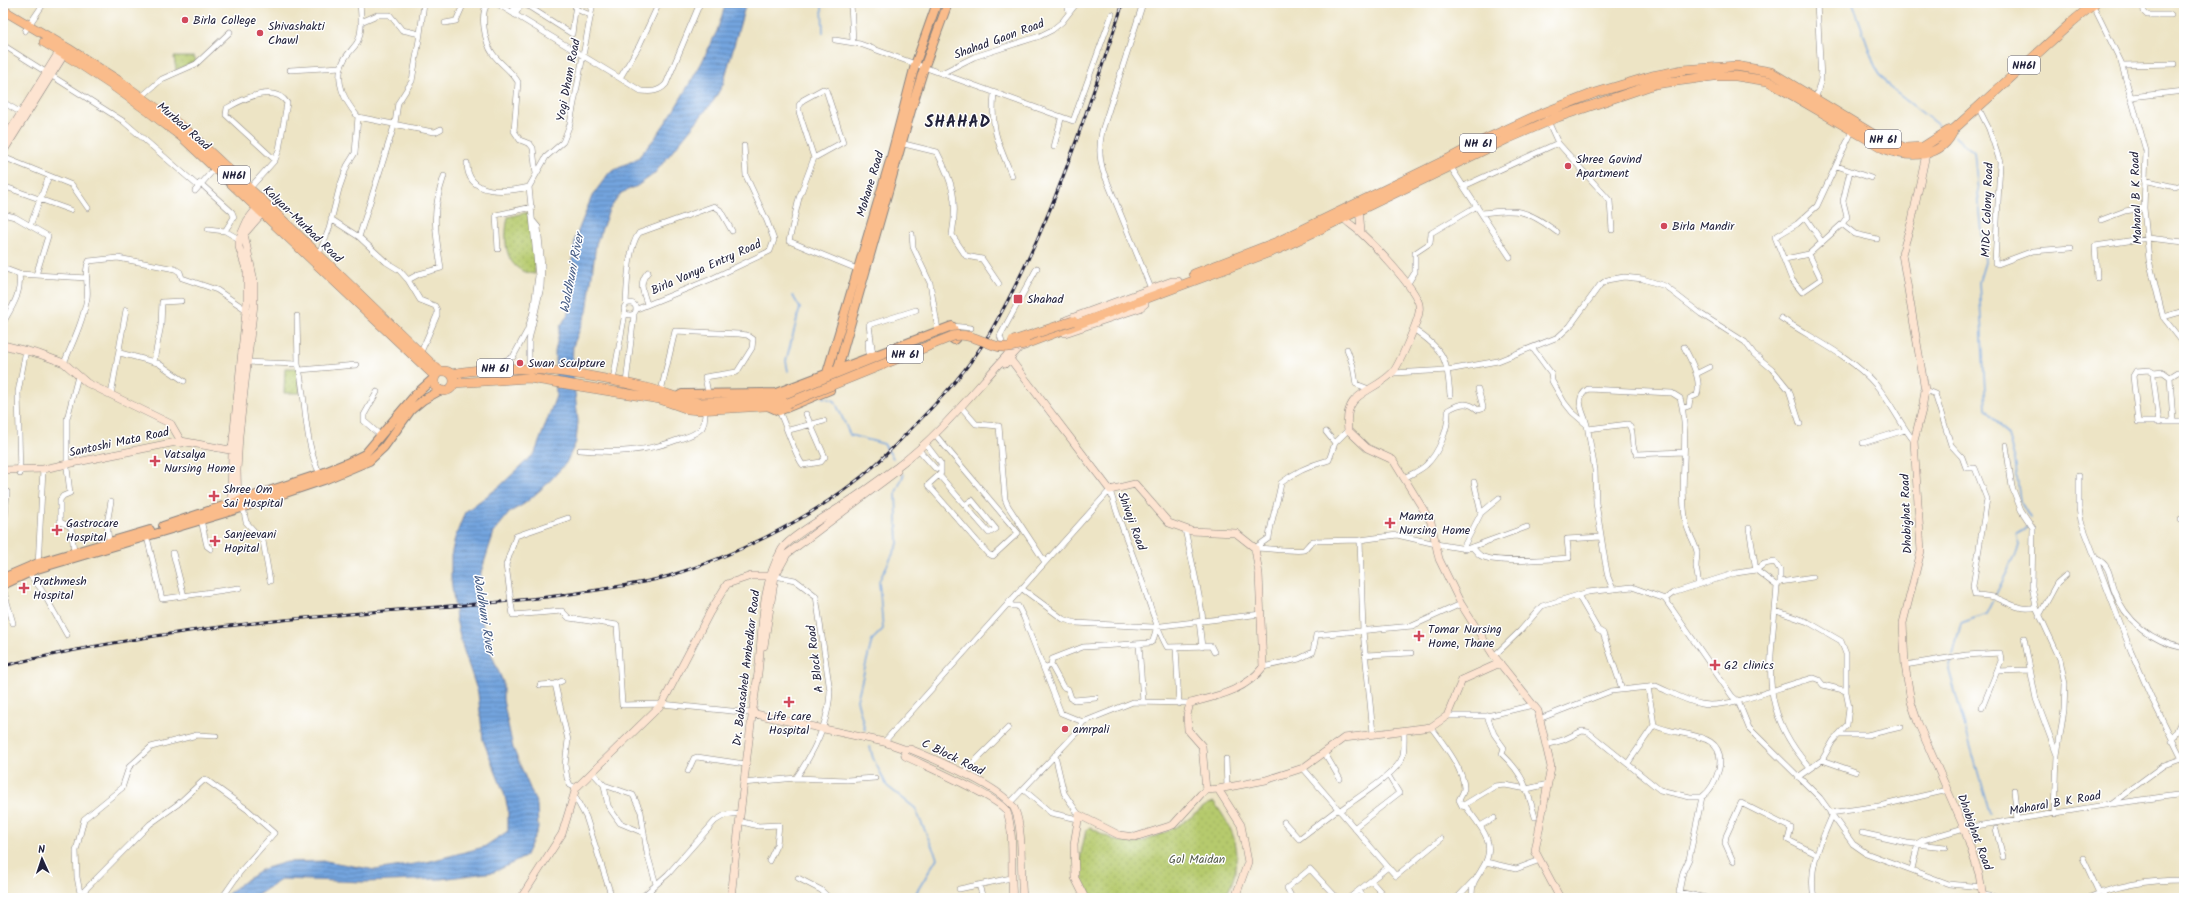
<svg xmlns="http://www.w3.org/2000/svg" width="2187" height="901" viewBox="0 0 2187 901" font-family="Kalam,sans-serif">
<style>
.park{fill:url(#park-dots);stroke:#6c7654}
.water{fill:url(#water-rules);stroke:#4a638c}
.lines{fill:none;stroke-linecap:round;stroke-linejoin:round}
.stream{stroke:#73a4de;stroke-width:1.5}
.street-casing{stroke:#888380;stroke-width:6}
.secondary-casing{stroke:#888380;stroke-width:8}
.primary-casing{stroke:#888380;stroke-width:10}
.highway-casing{stroke:#888380;stroke-width:10}
.street{stroke:#fff;stroke-width:5}
.secondary{stroke:#fde4d1;stroke-width:7}
.primary{stroke:#fabc8b;stroke-width:8}
.highway{stroke:#fabc8b;stroke-width:9}
.rail-casing{stroke:#22223b;stroke-width:3}
.rail{stroke:#fff;stroke-width:1.5;stroke-dasharray:4.5;stroke-linecap:butt}
.street-bridge-casing{stroke:#888380;stroke-width:6;stroke-linecap:butt}
.highway-bridge-casing{stroke:#888380;stroke-width:10;stroke-linecap:butt}
.street-bridge{stroke:#fff;stroke-width:5}
.highway-bridge{stroke:#fabc8b;stroke-width:9}
.poi-dot{fill:#d1495b;stroke:#fff;stroke-width:1.5}
.labels{text-anchor:middle;stroke-width:3;stroke-linejoin:round;paint-order:stroke}
.shield{fill:#fff;stroke:#646476;stroke-width:1}
.shield-label{font-size:11px;font-weight:bold;fill:#22223b}
.poi-label{font-size:12px;fill:#22223b;stroke:#fff;text-anchor:start}
.street-label{font-size:12px;fill:#22223b;stroke:#fff}
.park-label{font-size:12px;fill:#565d4c;stroke:#fff}
.water-label{font-size:13px;font-style:italic;fill:#465c84;stroke:#fff}
.district-label{font-size:16px;font-weight:bold;letter-spacing:1px;fill:#22223b;stroke:#fff}
</style>
<defs>
<pattern id="park-dots" width="8" height="8" patternUnits="userSpaceOnUse"><rect width="8" height="8" fill="#b6ca6d"/><path d="M2 2h.1M6 6h.1" fill="none" stroke="#9cad5f" stroke-width="1.8" stroke-linecap="round"/></pattern>
<pattern id="water-rules" width="6" height="5" patternUnits="userSpaceOnUse"><rect width="6" height="5" fill="#73a4de"/><path d="M0 2.5h6" fill="none" stroke="#5e85b5"/></pattern>
</defs>
<rect width="100%" height="100%" fill="#fff"/>
<filter id="ink" filterUnits="userSpaceOnUse"><feTurbulence type="fractalNoise" baseFrequency=".025" numOctaves="2"/><feDisplacementMap in="SourceGraphic" scale="8" xChannelSelector="R" yChannelSelector="G"/><feConvolveMatrix kernelMatrix="1 2 1 2 8 2 1 2 1" color-interpolation-filters="sRGB"/></filter>
<filter id="wash" filterUnits="userSpaceOnUse"><feTurbulence type="fractalNoise" baseFrequency=".012" numOctaves="4" result="noise"/><feDisplacementMap in="SourceGraphic" scale="16" xChannelSelector="R" yChannelSelector="G"/><feGaussianBlur stdDeviation="0.9" result="paint"/><feColorMatrix in="noise" values="0 0 0 0 0 0 0 0 0 0 0 0 0 0 0 0 0 1.4 0 .05"/><feComposite in="paint" operator="in"/></filter>
<g filter="url(#wash)">
<rect width="100%" height="100%" fill="#ede4c5"/>
<path class="park" d="M174 57H194L196 61 176 70Z
M528 212 534 248 535 274C504 271 503 242 508 217Z
M285 368H298L300 393H284Z
M1214 802C1239 837 1245 859 1225 898H1088C1075 869 1080 859 1086 830L1090 827C1102 834 1115 842 1129 843 1143 845 1180 826 1191 817 1201 810 1202 806 1214 802Z"/>
<path class="water" d="M726 3H746L723 84 714 100 654 174 637 186 621 193 609 210 596 244 587 312 573 346 572 365 578 421 576 442 566 463 546 485 524 504 510 512 494 532 481 572 479 589 482 621 488 646 503 682V700L513 748 537 805 538 829 525 857 494 872 441 879 364 882 282 879 253 898H223L239 885 263 869 287 862 326 861 375 870 395 867 427 862 484 847 508 831V809L504 793 483 740 478 693 463 648 456 619 451 578V556L455 538 465 512 499 487 535 453 556 396 555 352 560 327 568 314 575 239 592 196 609 173 638 158 655 138 674 110 701 64 717 31Z"/>
<g class="lines">
<path class="stream" d="M822 3 823 33
M1853 3 1875 66 1889 87 1943 129
M1955 137 1974 152 1985 262 1979 282 1986 409 2008 436 2015 460 2020 501 2030 518
M788 371 786 361 800 308 793 296
M823 397 835 401 850 435 884 444 893 458
M1953 655 1961 623 1986 614 2017 552 2019 545 2016 534 2030 526
M1952 659 1949 670 1990 815
M865 730 857 700 872 640 883 629 879 581 898 544 896 492 904 474
M870 747 873 758 887 786 915 808 937 858 913 898"/>
</g>
</g>
<g filter="url(#ink)">
<g class="lines">
<g class="street-casing">
<path id="street" d="M488 3C479 14 485 43 493 54 500 64 512 71 518 82L514 131 520 140 530 144 533 148 536 174
M496 3 641 91C651 92 659 92 666 84L700 3
M523 3 572 34 576 3
M583 3 592 7
M851 3 853 42
M1067 3 1069 13
M1143 3 1102 131C1099 146 1099 156 1103 171L1152 291
M2143 3 2144 12 2147 15H2171
M2093 5 2121 62 2146 151 2144 208 2149 260 2163 317 2184 344
M576 9 590 15
M512 12 518 3
M515 15 522 3
M445 23 456 21 464 3
M25 31 44 3
M420 34 424 3
M835 40 860 44 1073 121 1112 14
M3 45 123 121 198 186
M2122 65 2175 64
M290 70 341 67
M942 73 974 57 1040 36 1052 30 1062 22 1077 3
M620 78 639 46 659 3
M994 94C990 129 999 145 1012 176
M2131 97 2184 91
M140 98 162 79 196 64 230 32
M1815 101 1821 79 1817 3
M3 102 23 114
M1978 107 1989 129 2000 162 1995 263 1998 264 2033 251 2071 248
M358 117 428 131 435 132 441 129
M1547 119 1558 143 1610 201 1612 230
M900 143 937 152C953 183 958 200 952 235L966 256 982 259 999 284
M1054 147 1061 119
M3 157 72 185 88 208
M814 158 799 112V105L803 100 823 89 826 90 843 142 814 158 799 198 789 241 857 269
M467 163C467 197 507 192 529 187
M1450 166 1510 257
M1837 166 1871 178
M1850 171 1843 201 1847 217 1842 224 1809 254 1821 279 1802 292 1792 280 1775 237 1797 224 1817 206 1853 129
M2144 180 2175 187 2184 184
M200 183 232 212 234 217 225 231 208 229
M3 186 70 210
M1464 186 1558 143
M249 189 275 160 279 150 287 103C274 83 241 100 227 108L226 115 275 160
M195 191 215 168
M1482 213C1520 209 1526 209 1557 232
M3 214 15 217 48 236 36 275
M1805 217 1822 242
M331 219 359 237 386 262 399 270 408 280 420 300 435 306 437 310V315L421 352
M2101 220 2125 211 2144 208
M1842 224 1855 234 1877 239
M30 226 49 176
M225 231 239 239
M912 234 913 247 930 283 938 330
M359 237 395 123 398 103 412 81 420 34 402 30 390 15H377L361 22
M498 249 496 215 532 207
M318 256 329 229 339 189 347 166 355 153 358 117C345 101 333 81 344 60 347 54 353 49 357 43 363 31 361 16 360 3
M1785 259 1809 254
M3 268 19 274C22 293 12 307 3 323
M19 274 87 278
M2097 278 2095 246 2148 238 2184 242
M408 280 419 274 441 268C435 229 431 214 444 176
M1407 285 1415 272V253L1430 243 1431 233 1477 206
M624 309a6 6 0 1 1 12 0a6 6 0 1 1-12 0Z
M626 304C627 286 628 247 639 233L714 206 720 210 732 231
M647 304C643 291 638 283 648 272
M637 309 711 279 770 251 774 240 767 221 746 176 744 146
M297 316 298 364
M2163 317 2184 311
M1781 318C1814 340 1850 355 1876 385 1891 402 1900 424 1914 441
M952 326 971 328
M1413 329C1445 350 1447 359 1450 395
M868 341 869 356
M1004 348 1000 336 1037 268
M1347 349 1353 366 1356 384 1369 389
M1534 350 1551 373 1552 381 1564 402 1572 412 1587 425 1595 470 1596 503 1605 561 1608 577 1613 589
M120 353 158 363 184 381
M873 355 869 325 916 310
M154 361 161 325 162 302 181 301
M245 362 298 364C307 401 303 440 320 474
M64 363C73 342 83 321 87 298 89 286 83 272 89 261L118 258 175 269 180 272 182 278 217 290 248 311
M490 367 513 357 527 331 533 312 538 276 529 187 546 157 563 142 570 124 593 3
M300 370 356 365
M529 371V340L541 287 542 266 538 227 533 221
M1393 373 1448 370 1498 361 1558 337 1570 326 1600 285 1607 280 1624 277 1643 279 1665 286 1701 314 1745 342 1754 354 1772 369 1789 390 1800 424
M2154 373 2149 370 2136 371 2133 376 2138 422H2184
M1696 374 1710 367
M613 380 625 313
M626 383 634 315
M1925 390 1935 394 1951 445 1962 457 1966 468H1975L1987 499 1973 586 1975 595C1981 595 1988 596 1994 597 2008 602 2020 612 2036 607
M661 391 675 331 739 334 747 335 753 339 752 348 737 372 705 377 708 393
M377 392 364 415V421L380 435
M111 395 126 310
M962 408 976 424 999 426 1005 499 1008 506 1045 562
M1683 408 1689 406 1690 398 1697 395C1702 380 1691 360 1684 347
M779 411C785 423 796 458 803 465L821 462 825 457 806 414
M2173 422 2170 377 2178 372H2184
M2159 423 2153 375 2154 373 2163 372 2170 377
M1587 425C1584 412 1573 399 1588 389L1672 393 1680 398C1691 438 1678 481 1686 523 1688 533 1695 542 1697 552 1697 557 1696 562 1696 567 1697 574 1699 579 1698 585L1673 593 1665 599
M1588 429 1628 424C1636 432 1629 447 1637 454L1683 452
M789 430 824 421
M1326 432 1335 443
M925 443 941 464V473L928 485 988 554 993 556 1018 533 938 438
M1863 443 1905 430
M2006 445 2012 487 2021 510 2033 528 2032 586 2036 607 2060 659 2065 684 2064 710 2057 755
M918 449 935 468 941 470
M580 450C614 453 647 452 680 439 687 437 697 433 702 428 705 423 705 416 705 410
M20 474 18 392 26 350
M939 475 989 533 996 529 972 500 965 505
M2079 476V508L2081 521 2131 651 2153 701 2184 763
M1404 478C1411 474 1420 471 1426 465 1439 453 1449 428 1448 410 1460 403 1468 401 1478 410L1482 409 1483 407 1478 389
M1110 490C1118 519 1129 545 1139 572 1148 597 1154 624 1167 647L1211 646 1214 652
M243 507 246 522 263 541 270 581
M1481 513 1499 498
M2181 519H2184
M201 520 207 546 211 549
M1749 528 1756 570
M1185 529C1191 559 1199 589 1203 620
M147 537 162 599 239 588
M1360 540 1363 631 1373 733
M109 541 107 524 111 501
M3 543 7 492
M1472 547C1475 550 1478 554 1481 556 1497 564 1550 559 1569 558L1567 539 1601 537
M1255 548C1263 548 1299 552 1304 550 1307 547 1309 543 1313 541L1360 540 1397 535 1436 544 1466 549 1527 527
M1255 548 1269 538C1271 519 1278 502 1281 483 1296 471 1311 465 1329 460L1335 443 1348 430
M1463 548 1481 513 1474 482
M74 551 71 527 60 522V500L63 496 70 493 67 468V419L78 376
M173 553 184 596
M2097 559C2111 566 2109 577 2114 590 2125 621 2152 642 2184 648
M38 566 43 469
M1756 570 1764 564 1775 562 1780 570V582
M29 574 41 589 67 635
M1698 585 1736 573 1756 570 1777 586
M3 588 13 623
M1021 588 1063 619 1076 623 1153 627 1261 614
M510 594 506 565 516 536 568 518
M1578 595 1598 630 1603 633 1622 689
M1009 601 1012 606H1018L1024 618 1061 713 1083 722
M511 603 513 615 562 611 569 618 617 625 622 705 662 704 751 713
M1776 611 1808 622 1841 641 1846 654V692
M2039 616 2057 583 2066 575
M1199 621 1202 647
M2024 638 2036 699 2057 755 2055 814
M1139 644 1143 702
M1176 648 1179 704
M1365 655 1411 653
M1494 656 1520 631 1542 606 1588 592 1632 587 1665 599 1732 696 1738 701 1749 728 1820 798 1853 844 1866 853 1949 884 1982 887
M1051 665 1063 687 1068 689 1071 698 1074 700 1096 698
M1905 665 1966 655 2000 653 2001 661 1982 708
M1263 667 1299 659 1313 652 1316 635 1412 626 1461 604
M1044 668 1051 665 1052 659 1083 647 1150 643 1153 641 1157 626
M1997 671 2029 670
M562 681 555 684 568 740 565 765 567 778 570 785 576 788
M540 685 555 684
M1648 687 1656 686C1670 692 1686 701 1701 704 1728 710 1785 684 1814 678L1819 680 1823 685 1843 690 1846 692 1849 707 1847 725 1833 741 1822 760 1798 777
M1447 716H1487L1533 705
M1487 716 1494 734 1504 748 1502 754C1524 775 1527 788 1535 817
M1539 719 1611 691 1648 687 1654 725C1676 738 1728 728 1719 769 1716 780 1712 790 1702 797L1689 859 1683 872 1679 892 1688 894V898
M1431 727C1442 742 1464 769 1464 788 1464 792 1461 796 1459 800L1462 806 1466 807C1480 826 1498 843 1483 867 1475 882 1472 880 1472 898
M1838 735H1867L1901 727
M2172 741 2184 715
M884 742 1110 490
M1546 745 1563 740 1582 731 1588 732 1660 790 1690 797H1702
M1324 752 1340 779
M1055 755 1064 793 1079 815
M1226 759 1227 787
M1822 760 1856 772
M1628 763 1654 725
M1303 768 1388 867 1349 898
M1810 768C1755 705 1772 662 1777 586L1780 582 1813 577
M688 771 694 758 697 757 745 764
M592 772 604 785 608 806 620 823 644 833 647 853 656 884
M963 773 1008 728
M796 778 847 780 875 778
M743 783 796 778C814 752 829 723 830 691L816 596 795 580 775 576
M604 785 633 795 641 812 644 833
M1024 790 1051 813 1078 819
M2014 790 2017 820
M574 795 586 817 612 898
M1010 803 1077 732 1083 722 1133 702 1190 703
M2112 804 2184 794
M1462 806 1495 786 1505 785 1527 789 1548 784
M1339 811C1354 800 1396 774 1402 758 1405 750 1404 739 1404 730
M1830 813 1879 806 1948 790
M739 821 758 826 779 825 777 844 769 861
M1284 822 1299 839 1338 809
M1480 826 1494 818
M1354 828 1399 793 1388 775
M1996 829 2003 857
M1862 833 1907 843 1945 847
M2083 858 2099 893
M1733 861 1725 843 1726 836 1741 803 1791 828 1788 840 1816 854
M1486 862 1516 869 1540 860
M1388 867 1396 876 1441 839
M1912 869 1918 843 1923 840 1964 828 2111 804 2164 765 2184 758
M798 878 821 890 829 898
M1371 881 1386 898
M979 885 983 898
M959 889 1011 878
M650 890 654 898
M1359 890 1364 898
M2102 892 2107 898
M81 894 150 824 178 804 205 779 248 810 274 833 240 872 222 898
M1688 894 1706 898
M1984 895 2001 898
M81 898 77 877 76 851 84 819 122 788 129 767 151 747 197 735 216 736
M641 898 668 874 715 821 725 815 740 813
M1292 898 1287 888 1310 869 1337 898
M1457 898 1473 881
M1814 898C1808 867 1820 844 1832 816
M2088 898C2119 884 2150 880 2184 880"/>
</g>
<g class="secondary-casing">
<path id="secondary" d="M3 142 62 47
M1924 150 1926 154 1912 220 1902 254 1925 390 1922 410 1914 441 1921 551 1903 623 1905 665 1911 702 1918 723 1964 828 1979 874 1983 898
M3 152 67 50
M1359 207 1361 232
M1341 214C1345 223 1355 226 1361 233 1376 247 1407 280 1416 297 1419 302 1420 307 1419 312 1418 321 1398 368 1392 373 1370 395 1343 391 1348 430L1367 448 1393 460 1431 522 1439 559 1461 604 1494 656 1538 711 1551 767 1535 851 1560 898
M1066 320 1172 281H1178
M1065 333 1140 308 1145 304V299
M3 345 39 354 64 363 87 383 171 424 182 443
M1007 355 1110 490 1135 484 1169 523 1191 531 1236 533 1255 548 1259 574 1263 667C1245 691 1217 696 1190 703L1187 715 1188 730 1202 746 1206 790
M1005 364 1019 348 1025 346
M3 470 43 469 181 441 235 451
M238 506 237 470 239 435 254 304V281L244 234 266 209
M231 508 232 450 247 301V272L239 247V239L247 221 260 204
M764 646 775 576 787 554 897 471
M751 713 884 742 904 749H910C932 758 1006 789 1015 810 1024 831 1020 874 1023 898
M904 749 905 756C923 765 1001 798 1007 812 1015 834 1010 874 1013 898
M1218 789 1266 780 1303 768 1344 738 1431 727 1447 716 1462 680 1500 663
M521 898 562 834 576 788 662 704 710 612 727 584 751 576H775
M731 898C739 823 747 748 758 673 763 631 760 587 782 549 790 536 832 513 846 503 863 492 880 479 897 467 940 435 971 394 1007 355L1012 343
M1085 898 1075 878 1074 844 1079 815 1119 835 1135 837 1173 825 1201 794 1206 790 1218 789 1241 825 1248 862 1235 898"/>
</g>
<g class="primary-casing">
<path id="primary" d="M838 368 912 107 924 68 948 3
M827 373 890 161 915 65 937 3
M677 402V397L682 394 776 393 952 326 957 337 954 340
M768 406 779 411 830 390
M163 526 320 474 347 463 365 454 415 395 434 378
M3 578 38 563 150 530
M3 585 37 569 235 510 324 480 369 461 384 447 411 410 423 400 441 390"/>
</g>
<g class="highway-casing">
<path id="highway" d="M3 10 69 49 119 81 185 129 268 206 440 372
M44 42C92 70 138 102 182 137L435 376
M1194 274 1277 242 1450 158 1488 138 1536 116 1592 94 1652 76 1683 70 1736 66 1771 72 1873 134 1905 148 1923 147 1948 131 1954 129
M1025 344 1281 248 1507 139 1558 117 1655 84 1714 76H1736L1768 81 1883 148C1908 158 1942 160 1954 129L2072 22 2095 3
M434 381a10 10 0 1 1 20 0a10 10 0 1 1-20 0Z
M451 374C517 361 583 373 647 388 665 392 682 401 699 403L780 399 898 354
M454 383 529 378 660 399 688 409 698 410 781 405"/>
</g>
<use href="#street" class="street"/>
<use href="#secondary" class="secondary"/>
<use href="#primary" class="primary"/>
<use href="#highway" class="highway"/>
<g class="rail-casing">
<path id="rail" d="M3 666C114 639 226 624 339 615 423 607 508 604 591 591 617 587 644 583 669 576 734 556 802 523 856 481 875 467 892 449 908 432 939 401 969 369 991 331 1050 229 1086 115 1123 3"/>
</g>
<use href="#rail" class="rail"/>
<g class="street-bridge-casing">
<path id="street-bridge" d="M510 594 511 603"/>
</g>
<g class="highway-bridge-casing">
<path id="highway-bridge" d="M1013 341 1073 321
M788 403 953 336C969 333 981 341 996 346 1005 349 1015 346 1025 344"/>
</g>
<use href="#street-bridge" class="street-bridge"/>
<use href="#highway-bridge" class="highway-bridge"/>
</g>
</g>
<g class="poi-dot">
<circle cx="185" cy="20" r="4"/>
<circle cx="260" cy="33" r="4"/>
<circle cx="1568" cy="166" r="4"/>
<circle cx="1664" cy="226" r="4"/>
<rect x="1013" y="294" width="10" height="10" rx="2"/>
<circle cx="520" cy="363" r="4"/>
<path d="M153 455h4v4h4v4h-4v4h-4v-4h-4v-4h4z"/>
<path d="M212 490h4v4h4v4h-4v4h-4v-4h-4v-4h4z"/>
<path d="M1388 517h4v4h4v4h-4v4h-4v-4h-4v-4h4z"/>
<path d="M55 524h4v4h4v4h-4v4h-4v-4h-4v-4h4z"/>
<path d="M213 535h4v4h4v4h-4v4h-4v-4h-4v-4h4z"/>
<path d="M22 582h4v4h4v4h-4v4h-4v-4h-4v-4h4z"/>
<path d="M1417 630h4v4h4v4h-4v4h-4v-4h-4v-4h4z"/>
<path d="M1713 659h4v4h4v4h-4v4h-4v-4h-4v-4h4z"/>
<path d="M787 696h4v4h4v4h-4v4h-4v-4h-4v-4h4z"/>
<circle cx="1065" cy="729" r="4"/>
</g>
<g class="labels">
<g class="shield">
<rect x="2008" y="56" width="32" height="18" rx="3"/>
<rect x="1865" y="130" width="36" height="18" rx="3"/>
<rect x="1460" y="134" width="36" height="18" rx="3"/>
<rect x="218" y="166" width="32" height="18" rx="3"/>
<rect x="887" y="345" width="36" height="18" rx="3"/>
<rect x="477" y="359" width="36" height="18" rx="3"/>
</g>
<g class="shield-label">
<text x="2024" y="69">NH61</text>
<text x="1883" y="143">NH 61</text>
<text x="1478" y="147">NH 61</text>
<text x="234" y="179">NH61</text>
<text x="905" y="358">NH 61</text>
<text x="495" y="372">NH 61</text>
</g>
<g class="poi-label">
<text x="193" y="24">Birla College</text>
<text x="268" y="30">Shivashakti<tspan x="268" dy="14">Chawl</tspan></text>
<text x="1576" y="163">Shree Govind<tspan x="1576" dy="14">Apartment</tspan></text>
<text x="1672" y="230">Birla Mandir</text>
<text x="1027" y="303">Shahad</text>
<text x="528" y="367">Swan Sculpture</text>
<text x="164" y="458">Vatsalya<tspan x="164" dy="14">Nursing Home</tspan></text>
<text x="223" y="493">Shree Om<tspan x="223" dy="14">Sai Hospital</tspan></text>
<text x="1399" y="520">Mamta<tspan x="1399" dy="14">Nursing Home</tspan></text>
<text x="66" y="527">Gastrocare<tspan x="66" dy="14">Hospital</tspan></text>
<text x="224" y="538">Sanjeevani<tspan x="224" dy="14">Hopital</tspan></text>
<text x="33" y="585">Prathmesh<tspan x="33" dy="14">Hospital</tspan></text>
<text x="1428" y="633">Tomar Nursing<tspan x="1428" dy="14">Home, Thane</tspan></text>
<text x="1724" y="669">G2 clinics</text>
<text x="789" y="720" text-anchor="middle">Life care<tspan x="789" dy="14">Hospital</tspan></text>
<text x="1073" y="733">amrpali</text>
</g>
<g class="street-label">
<text transform="translate(999 39) rotate(-20)" y="4">Shahad Gaon Road</text>
<text transform="translate(568 80) rotate(-79)" y="4">Yogi Dham Road</text>
<text transform="translate(184 126) rotate(41)" y="4">Murbad Road</text>
<text transform="translate(870 184) rotate(-73)" y="4">Mohane Road</text>
<text transform="translate(2136 198) rotate(-92)" y="4">Maharal B K Road</text>
<text transform="translate(1987 210) rotate(-88)" y="4">MIDC Colony Road</text>
<text transform="translate(303 224) rotate(44)" y="4">Kalyan-Murbad Road</text>
<text transform="translate(706 267) rotate(-24)" y="4">Birla Vanya Entry Road</text>
<text transform="translate(119 442) rotate(-12)" y="4">Santoshi Mata Road</text>
<text transform="translate(1906 514) rotate(-92)" y="4">Dhobighat Road</text>
<text transform="translate(1132 521) rotate(70)" y="4">Shivaji Road</text>
<text transform="translate(815 659) rotate(-97)" y="4">A Block Road</text>
<text transform="translate(746 668) rotate(-83)" y="4">Dr. Babasaheb Ambedkar Road</text>
<text transform="translate(953 757) rotate(26)" y="4">C Block Road</text>
<text transform="translate(2055 803) rotate(-10)" y="4">Maharal B K Road</text>
<text transform="translate(1975 832) rotate(70)" y="4">Dhobighat Road</text>
</g>
<g class="park-label">
<text x="1197" y="863">Gol Maidan</text>
</g>
<g class="water-label">
<text transform="translate(571 273) rotate(-79)" y="5">Waldhuni River</text>
<text transform="translate(485 614) rotate(81)" y="5">Waldhuni River</text>
</g>
<g class="district-label">
<text x="958" y="127">SHAHAD</text>
</g>
</g>
<rect width="2187" height="901" fill="none" stroke="#fff" stroke-width="16"/>
<g transform="translate(42 859) rotate(357)" stroke="#ffffff" stroke-width="3" paint-order="stroke">
<path d="M0-3L7 15L0 10L-7 15Z" fill="#22223b"/>
<text y="-6" font-size="11" font-weight="bold" text-anchor="middle" fill="#22223b">N</text>
</g>
</svg>
